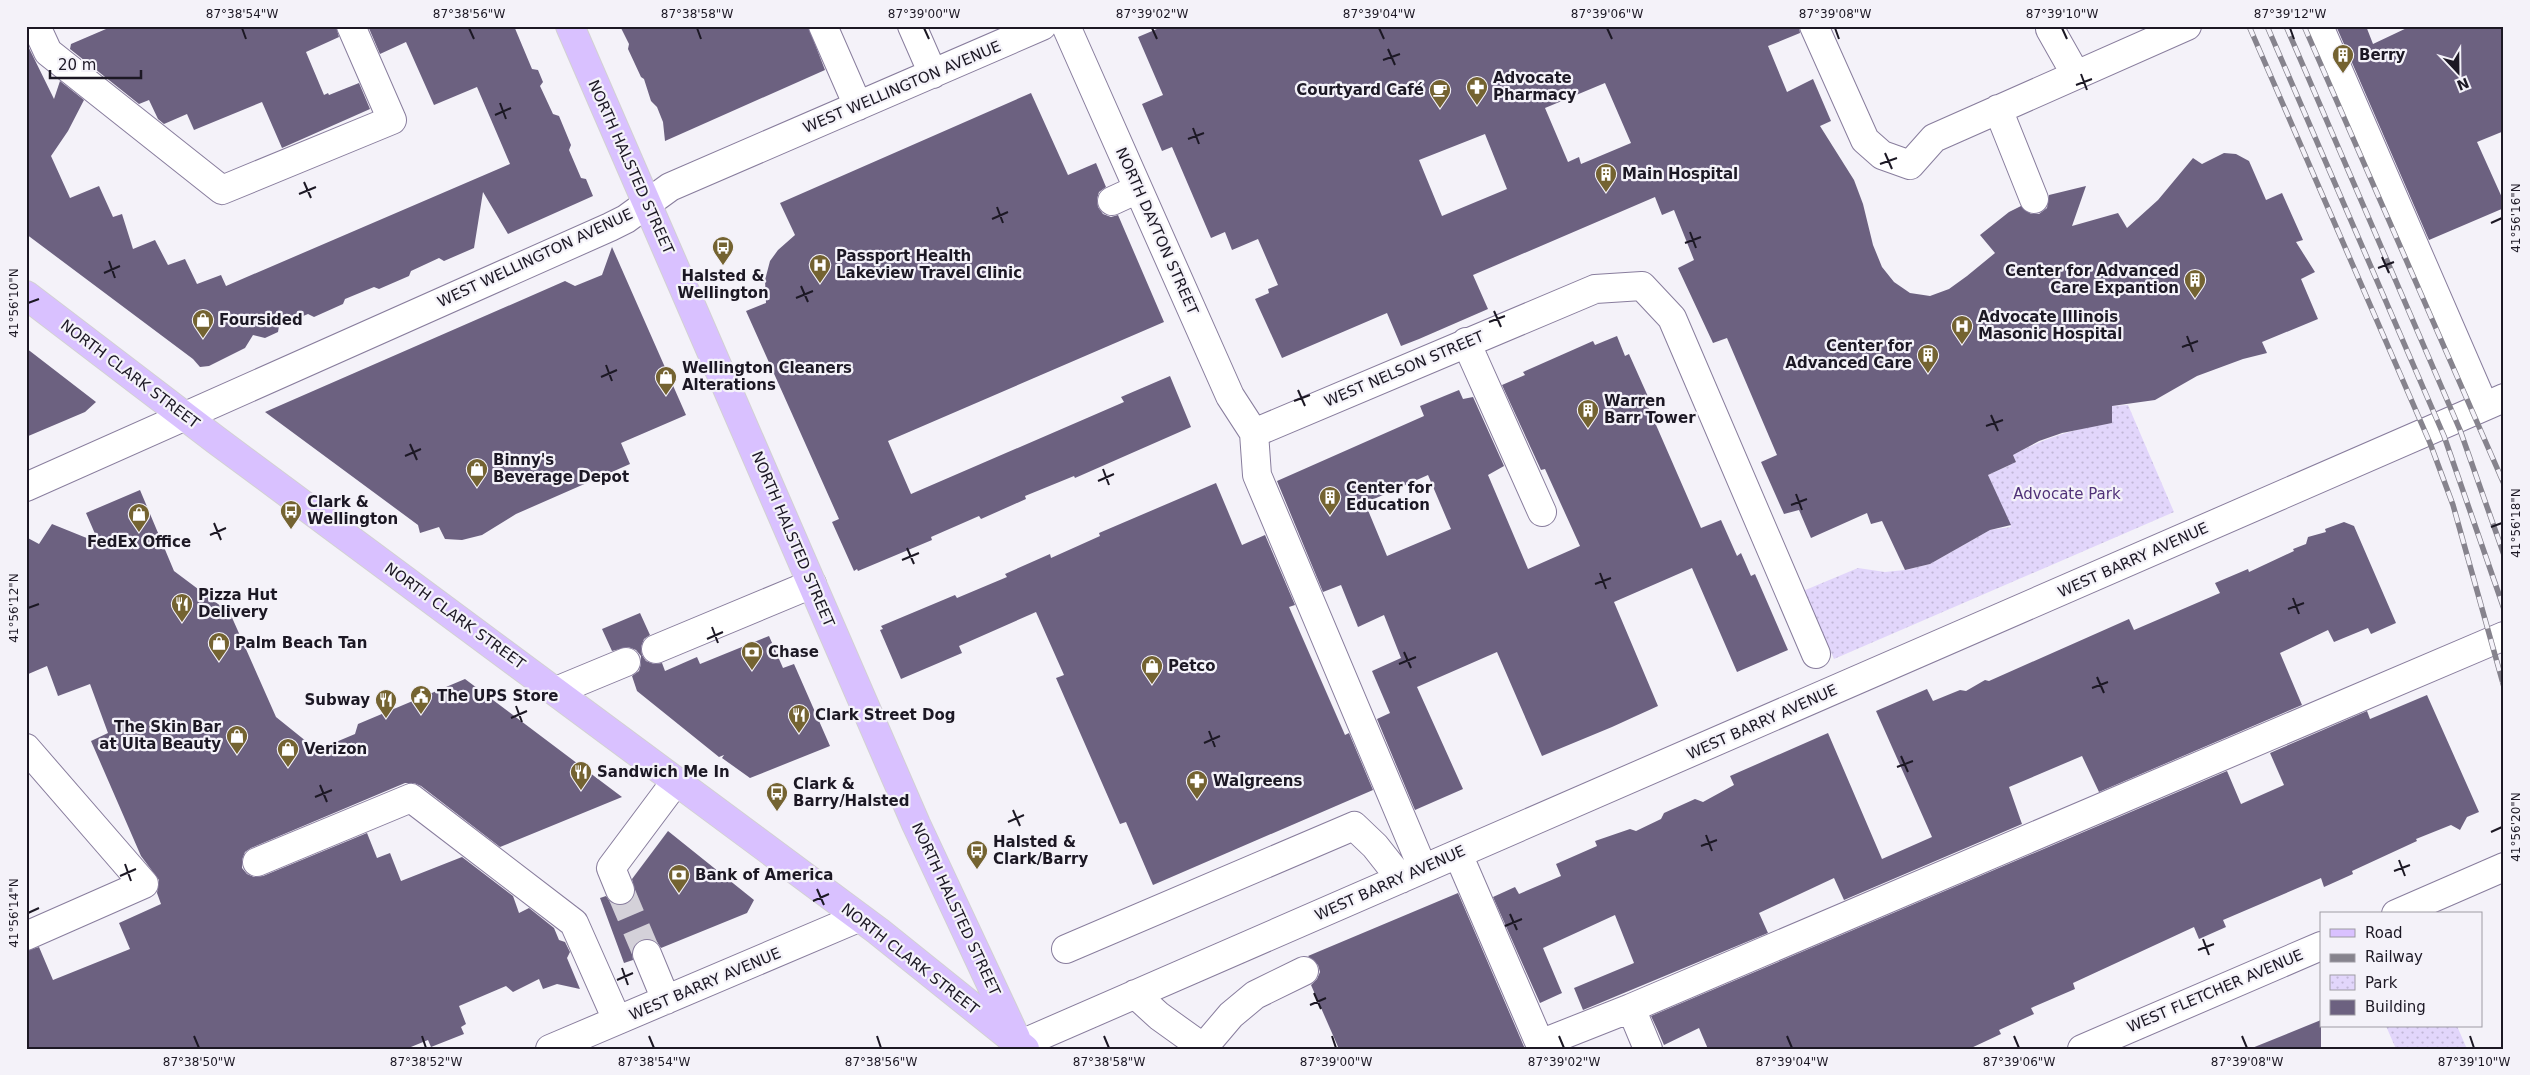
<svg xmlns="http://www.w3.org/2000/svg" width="2530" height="1075" viewBox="0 0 2530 1075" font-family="'DejaVu Sans',sans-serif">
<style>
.park{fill:url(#park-dots)}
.building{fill:#6c6180;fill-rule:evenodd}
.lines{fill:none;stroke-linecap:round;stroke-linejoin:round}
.minor-tunnel{stroke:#d4d1d9;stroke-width:28;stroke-dasharray:28 14;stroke-linecap:butt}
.minor-casing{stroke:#887d9d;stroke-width:30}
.major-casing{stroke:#d2d1d3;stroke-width:30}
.minor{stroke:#fff;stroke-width:28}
.major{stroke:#d9c1ff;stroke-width:28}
.rail-casing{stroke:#86838d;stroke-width:5.5}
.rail{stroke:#f4f2f9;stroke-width:4;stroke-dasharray:11;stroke-linecap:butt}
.ticks{fill:none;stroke:#1c1824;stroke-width:2}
.labels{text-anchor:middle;stroke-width:4.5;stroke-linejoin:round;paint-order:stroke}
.poi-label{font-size:15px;font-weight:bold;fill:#1c1824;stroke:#f4f2f9;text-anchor:start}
.street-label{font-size:15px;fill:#1c1824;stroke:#f4f2f9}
.park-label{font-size:15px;fill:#503278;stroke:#f4f2f9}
.neatline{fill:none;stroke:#1c1824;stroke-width:2}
.ticks-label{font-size:12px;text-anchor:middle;fill:#1c1824}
</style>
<defs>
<pattern id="park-dots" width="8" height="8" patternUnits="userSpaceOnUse" patternTransform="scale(1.25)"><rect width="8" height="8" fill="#e2d6fb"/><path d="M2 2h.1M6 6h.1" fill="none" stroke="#c1b7d7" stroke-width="1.8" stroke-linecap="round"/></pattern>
</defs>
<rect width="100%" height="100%" fill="#f4f2f9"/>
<path class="park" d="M2128 405 2174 512 1834 659 1803 591 1858 568 1885 572 1905 570 1930 564 1990 530 2011 527 1988 475 2016 462 2013 455C2045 438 2076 428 2112 423V406Z
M2386 1026H2457L2467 1049H2396Z"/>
<path class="building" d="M113 26H336L339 37 306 52 324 95 328 93 329 95 359 83 370 109 282 148 262 102 194 130 187 114 164 124 158 119 149 100 139 104 70 49 71 44Z
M368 26H514L532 69 538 70 543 82 540 86 553 114 559 116 571 145 569 150 581 178 586 179 593 196 508 234 483 192 474 248 444 261 439 258 411 271 409 276 379 289 374 287 345 299 343 304 314 317 308 314 279 326 278 332 265 338 253 335 245 348 209 366 200 367 193 359 26 234V42L54 99 60 81 84 100 68 131 51 156 70 198 99 186 113 217 122 214 133 249 155 240 168 265 185 259 197 284 221 275 226 286 510 164 477 87 434 105 406 42 380 54Z
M620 26H808L825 70 665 141 663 122 657 107 651 101 644 79 641 77 628 49 629 44Z
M1164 26H1799L1800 33 1768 46 1787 92 1813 79 1831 121 1820 126 1854 180 1863 204 1873 245 1882 267 1894 282 1910 293 1930 296 1949 289 1967 276 1995 253 1980 235 2009 212 2021 206 2031 214H2039L2047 208 2049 195 2086 186 2072 226 2118 213 2127 228 2158 200 2193 158 2202 164 2224 153 2236 154 2249 161 2266 200 2282 193 2303 240 2296 242 2315 272 2301 279 2318 319 2262 342 2267 353 2243 359 2197 376 2155 400 2112 406V423L2062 433 2039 441 2013 455 2016 462 1988 475 2011 525 1990 530 1930 564 1905 570 1882 521 1871 524 1867 513 1811 538 1799 510 1784 514 1761 462 1777 455 1727 338 1713 343 1678 268 1694 260 1674 210 1662 215 1655 197 1473 275 1488 309 1419 339 1401 346 1387 313 1282 358 1255 299 1269 293 1268 289 1278 285 1258 239 1232 250 1225 232 1211 238 1172 147 1162 151 1142 104 1163 95 1138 37ZM1605 83 1631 143 1581 164 1579 157 1568 162 1545 108ZM1485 134 1507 189 1442 216 1419 160Z
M2341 26H2366L2373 44 2411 26H2504V131L2477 142 2504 202V208L2429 240 2337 28Z
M1031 93 1068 175 1096 163 1106 187 1099 192 1097 199 1098 207 1103 214 1111 217 1118 215 1164 322 888 441 911 494 1124 402 1121 397 1170 376 1191 427 1075 478 1074 476 1025 496 1026 499 981 519 979 516 931 537 932 540 858 571 857 569 854 571 832 522 839 519 746 311 766 303 765 280 770 261 778 250 795 235 780 203Z
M612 247 686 415 621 443 630 464 516 514 482 535 462 540 445 539 439 527 420 533 418 525 265 412 565 281 575 286 602 275Z
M1617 336 1625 356 1629 354 1650 401 1646 402 1701 528 1721 520 1737 556 1741 553 1751 576 1755 574 1788 650 1737 672 1692 568 1614 602 1658 706 1612 727 1542 756 1497 652 1417 687 1463 789 1415 810 1377 719 1390 713 1372 671 1401 658 1384 615 1358 627 1341 585 1323 592 1277 481 1424 416 1420 406 1459 390 1463 399 1473 397 1504 466 1488 475 1528 569 1580 546 1545 469 1541 470 1502 385 1525 375 1523 372 1593 341 1595 345ZM1428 475 1451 529 1387 556 1365 503Z
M26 348 96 402 85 412 26 437Z
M1216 483 1242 545 1265 535 1295 605 1289 607 1345 735 1349 733 1373 790 1153 885 1126 822 1120 824 1056 678 1064 675 1036 612 959 646 962 653 901 679 880 630 883 629 881 626 955 595 957 598 1007 577 1005 574 1050 554 1051 558 1100 536 1099 533Z
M140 490 174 571 230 613 276 717 317 750 355 734 358 724 465 679 622 797 500 847 421 786 414 783H405L251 848 245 852 242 860V868L247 874 254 877 263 876 367 833 377 858 390 853 401 881 462 857 513 896 519 913 529 908 554 928 559 940 565 942 570 952 567 958 580 989 557 984 543 989 539 979 513 992 506 986 459 1006 466 1024 461 1027 464 1034 431 1047 428 1040 406 1049H26V951L39 947 53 980 130 949 119 923 161 904 157 893 159 880 141 856 91 741 108 733 90 684 58 696 47 666 26 675V537L39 544 52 524 99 543 86 513Z
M2344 522 2354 526 2396 623 2371 634 2368 628 2334 642 2328 630 2280 653 2302 705 2099 792 2082 756 2009 787 2022 824 1844 900 1834 878 1759 913 1768 933 1583 1010 1574 988 1634 963 1615 915 1543 948 1562 993 1540 1003 1493 897 1515 887 1519 894 1561 876 1556 864 1597 846 1595 841 1630 829 1636 831 1661 819 1664 813 1695 799 1703 802 1734 785 1730 776 1828 733 1882 859 1932 837 1876 711 1927 689 1933 701 1960 690 1966 691 1985 680 1989 681 2129 619 2134 630 2220 593 2215 583 2248 569 2249 572 2294 551 2293 549 2306 544 2308 537 2326 532 2325 529Z
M640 613 650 635 644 639 641 647 642 655 646 661 654 664 662 663 665 671 697 657 700 664 769 636 783 668 794 664 830 746 750 778 722 758 724 755 719 757 637 691 632 676 639 671 641 664V656L636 650 628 647 612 651 602 629Z
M2427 695 2479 812 2467 817 2460 830 2451 825 2416 839 2417 841 2352 871 2353 874 2324 887 2321 878 2223 920 2226 927 2199 939 2194 927 2073 983 2075 989 2031 1008 2034 1014 1999 1030 2001 1034 1969 1049H1708L1699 1028 1664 1045 1657 1029 1651 1016 2227 771 2241 804 2284 785 2270 753 2367 711 2370 719Z
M668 831 754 900 747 913 661 948 657 942 650 939 641 940 634 945 632 951 633 960 624 963 600 898 606 896 611 903 618 905 626 904 632 900 635 892 632 879Z
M1458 893 1525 1049H1339L1311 985 1317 979 1320 972 1318 965 1308 956Z
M2321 1020V1049H2253L2252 1048Z"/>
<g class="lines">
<path class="minor-tunnel" d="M620 890 647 954"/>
<g class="minor-casing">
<path id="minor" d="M36 26 48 52 222 190 392 120 351 26
M823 26 858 106
M912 26 933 74
M1066 26 1230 396 1254 433 1257 475 1423 869
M1814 26 1865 140 1882 155 1910 165 1934 138 2187 26
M2319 26 2484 406
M2050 29 2076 75
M1998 109 2034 199
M1112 201 1138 189
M1466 342 1542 512
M1254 433 1595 289 1642 286 1672 318 1816 654
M26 487 610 227 626 219 670 187 1042 26
M656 649 812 584
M556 691 626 662
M26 748 144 884 26 936
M1458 854 1540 1044 1631 1008 1648 1049
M257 862 411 798 574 923 617 1020
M620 890 611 868 676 781
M2396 914 2504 867
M1066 949 1354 826 1375 846 1401 879
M647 954 666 1000
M1135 994 1159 1016 1205 1049
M1631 1008 2504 636
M1019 1045 2504 398
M1203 1048 1231 1015 1255 995 1304 971
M550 1049 858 918
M2082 1049 2321 946"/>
</g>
<g class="major-casing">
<path id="major" d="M570 26 916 824 1016 1038
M26 295 216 440 878 931 1025 1049"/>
</g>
<use href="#minor" class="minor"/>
<use href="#major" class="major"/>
<g class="rail-casing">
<path id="rail" d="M2249 26 2430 443 2453 505 2504 687
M2267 26 2444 436 2504 609
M2286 26 2460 430 2504 555
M2304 26 2504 484"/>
</g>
<use href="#rail" class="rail"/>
</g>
<path class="ticks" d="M242 28 246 39M469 28 474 39M697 28 701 39M924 28 929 39M1152 28 1157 39M1379 28 1384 39M1607 28 1612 39M1835 28 1839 39M2062 28 2067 39M2290 28 2294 39M1388 49 1395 65M1383 60 1400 54M2081 74 2087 90M2076 85 2092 79M500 103 506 119M495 115 511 108M1193 128 1199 144M1188 139 1204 133M1885 153 1892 169M1880 164 1897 158M304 182 311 198M299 194 316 187M997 207 1003 223M992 219 1008 212M2491 223 2502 218M1690 232 1696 248M1685 243 1701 237M2382 257 2389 273M109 261 115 278M2378 268 2394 262M104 273 120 266M801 286 808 302M796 298 813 291M28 303 39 299M1494 311 1501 327M1489 322 1505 316M2187 336 2193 352M2182 347 2198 341M606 365 612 381M601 377 617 370M1298 390 1305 406M1294 401 1310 395M1991 415 1998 431M1986 426 2003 420M410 444 417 460M405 456 421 449M1103 469 1109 485M1098 481 1114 474M1796 494 1802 510M1791 505 1807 499M214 523 221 540M2491 527 2502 523M210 535 226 528M907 548 914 564M902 560 919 553M1600 573 1606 589M1595 584 1611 578M2293 598 2299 614M28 608 39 604M2288 609 2304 603M712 627 718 643M707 639 723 632M1404 652 1411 668M1399 664 1416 657M2097 677 2104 693M2092 688 2108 682M516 706 522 722M511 718 527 711M1209 731 1215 747M1204 743 1220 736M1901 756 1908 772M1897 767 1913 761M320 785 327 802M315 797 332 790M1013 810 1020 826M1008 822 1024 815M2491 832 2502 827M1706 835 1712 851M1701 846 1717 840M2399 860 2405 876M125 864 131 881M2394 871 2410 865M120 876 136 869M817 889 824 905M813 901 829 894M28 913 39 908M1510 914 1517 930M1505 926 1522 919M2203 939 2209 955M2198 950 2214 944M622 968 628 985M617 980 633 973M1314 993 1321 1009M1310 1005 1326 998M194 1036 199 1048M422 1036 426 1048M649 1036 654 1048M877 1036 881 1048M1104 1036 1109 1048M1332 1036 1336 1048M1559 1036 1564 1048M1787 1036 1792 1048M2014 1036 2019 1048M2242 1036 2247 1048M2470 1036 2474 1048"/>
<defs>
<g id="building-pin" transform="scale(1.125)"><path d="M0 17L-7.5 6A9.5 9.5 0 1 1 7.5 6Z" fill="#746331" stroke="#f4f2f9"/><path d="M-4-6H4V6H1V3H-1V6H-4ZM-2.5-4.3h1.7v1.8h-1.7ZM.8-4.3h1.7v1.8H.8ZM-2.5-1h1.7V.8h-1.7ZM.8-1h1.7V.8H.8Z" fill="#fff"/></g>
<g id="pharmacy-pin" transform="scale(1.125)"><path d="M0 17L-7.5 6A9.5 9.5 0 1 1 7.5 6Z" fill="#746331" stroke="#f4f2f9"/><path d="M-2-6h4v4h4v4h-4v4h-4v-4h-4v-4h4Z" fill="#fff"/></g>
<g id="cafe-pin" transform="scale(1.125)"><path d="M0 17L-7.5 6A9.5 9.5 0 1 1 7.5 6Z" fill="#746331" stroke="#f4f2f9"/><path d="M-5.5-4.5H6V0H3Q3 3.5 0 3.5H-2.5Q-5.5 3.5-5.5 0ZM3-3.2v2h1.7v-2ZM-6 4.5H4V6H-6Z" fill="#fff"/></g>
<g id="bus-pin" transform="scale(1.125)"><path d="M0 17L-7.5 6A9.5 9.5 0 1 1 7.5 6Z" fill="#746331" stroke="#f4f2f9"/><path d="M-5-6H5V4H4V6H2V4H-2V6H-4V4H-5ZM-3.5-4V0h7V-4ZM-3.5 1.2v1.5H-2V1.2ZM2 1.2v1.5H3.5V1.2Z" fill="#fff"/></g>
<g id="hospital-pin" transform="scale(1.125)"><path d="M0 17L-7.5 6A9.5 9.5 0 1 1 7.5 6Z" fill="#746331" stroke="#f4f2f9"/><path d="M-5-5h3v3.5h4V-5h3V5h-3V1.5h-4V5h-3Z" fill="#fff"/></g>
<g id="shop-pin" transform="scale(1.125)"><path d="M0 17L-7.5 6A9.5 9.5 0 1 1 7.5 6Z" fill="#746331" stroke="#f4f2f9"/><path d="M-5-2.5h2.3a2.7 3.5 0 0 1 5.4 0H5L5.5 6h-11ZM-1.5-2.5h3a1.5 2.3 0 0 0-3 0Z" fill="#fff"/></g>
<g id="restaurant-pin" transform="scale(1.125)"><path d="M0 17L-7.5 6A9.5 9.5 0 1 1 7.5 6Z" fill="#746331" stroke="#f4f2f9"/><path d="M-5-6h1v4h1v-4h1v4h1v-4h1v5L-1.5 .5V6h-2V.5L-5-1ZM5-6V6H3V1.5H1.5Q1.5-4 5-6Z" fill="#fff"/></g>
<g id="bank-pin" transform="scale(1.125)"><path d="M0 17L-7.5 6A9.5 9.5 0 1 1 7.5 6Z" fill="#746331" stroke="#f4f2f9"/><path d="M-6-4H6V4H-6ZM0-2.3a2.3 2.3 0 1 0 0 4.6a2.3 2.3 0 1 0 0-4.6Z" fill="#fff"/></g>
<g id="civic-pin" transform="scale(1.125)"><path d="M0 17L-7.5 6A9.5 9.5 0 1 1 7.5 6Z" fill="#746331" stroke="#f4f2f9"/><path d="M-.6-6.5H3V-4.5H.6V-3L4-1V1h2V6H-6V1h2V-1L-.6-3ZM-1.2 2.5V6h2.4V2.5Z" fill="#fff"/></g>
</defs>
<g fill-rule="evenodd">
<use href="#building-pin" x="2343" y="55"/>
<use href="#pharmacy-pin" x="1477" y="87"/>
<use href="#cafe-pin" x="1440" y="90"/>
<use href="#building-pin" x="1606" y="174"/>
<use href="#bus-pin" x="723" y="247"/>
<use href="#hospital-pin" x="820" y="265"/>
<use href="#building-pin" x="2195" y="280"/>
<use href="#shop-pin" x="203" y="320"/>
<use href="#hospital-pin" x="1962" y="326"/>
<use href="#building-pin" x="1928" y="355"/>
<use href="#shop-pin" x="666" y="377"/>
<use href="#building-pin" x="1588" y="410"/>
<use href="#shop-pin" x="477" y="469"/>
<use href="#building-pin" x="1330" y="497"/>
<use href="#bus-pin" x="291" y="511"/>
<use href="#shop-pin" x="139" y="514"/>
<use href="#restaurant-pin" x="182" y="604"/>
<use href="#shop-pin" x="219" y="643"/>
<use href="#bank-pin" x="752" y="652"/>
<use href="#shop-pin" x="1152" y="666"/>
<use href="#civic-pin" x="421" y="696"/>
<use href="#restaurant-pin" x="386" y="700"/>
<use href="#restaurant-pin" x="799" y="715"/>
<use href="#shop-pin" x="237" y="736"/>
<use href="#shop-pin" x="288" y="749"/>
<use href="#restaurant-pin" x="581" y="772"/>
<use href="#pharmacy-pin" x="1197" y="781"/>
<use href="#bus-pin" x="777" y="793"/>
<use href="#bus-pin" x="977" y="851"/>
<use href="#bank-pin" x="679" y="875"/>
</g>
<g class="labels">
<g class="poi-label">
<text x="2359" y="60">Berry</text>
<text x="1493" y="83">Advocate<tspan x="1493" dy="17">Pharmacy</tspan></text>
<text x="1424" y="95" text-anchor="end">Courtyard Café</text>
<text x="1622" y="179">Main Hospital</text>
<text x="836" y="261">Passport Health<tspan x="836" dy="17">Lakeview Travel Clinic</tspan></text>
<text x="2179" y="276" text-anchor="end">Center for Advanced<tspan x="2179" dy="17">Care Expantion</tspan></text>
<text x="723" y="281" text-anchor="middle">Halsted &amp;<tspan x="723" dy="17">Wellington</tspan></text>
<text x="1978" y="322">Advocate Illinois<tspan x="1978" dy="17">Masonic Hospital</tspan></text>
<text x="219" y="325">Foursided</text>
<text x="1912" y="351" text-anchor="end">Center for<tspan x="1912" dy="17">Advanced Care</tspan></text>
<text x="682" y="373">Wellington Cleaners<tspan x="682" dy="17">Alterations</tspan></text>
<text x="1604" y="406">Warren<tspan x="1604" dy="17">Barr Tower</tspan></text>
<text x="493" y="465">Binny's<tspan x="493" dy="17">Beverage Depot</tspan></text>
<text x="1346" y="493">Center for<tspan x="1346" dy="17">Education</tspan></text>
<text x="307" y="507">Clark &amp;<tspan x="307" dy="17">Wellington</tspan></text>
<text x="139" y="547" text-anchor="middle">FedEx Office</text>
<text x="198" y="600">Pizza Hut<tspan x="198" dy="17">Delivery</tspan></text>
<text x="235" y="648">Palm Beach Tan</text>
<text x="768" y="657">Chase</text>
<text x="1168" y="671">Petco</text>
<text x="437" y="701">The UPS Store</text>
<text x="370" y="705" text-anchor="end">Subway</text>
<text x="815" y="720">Clark Street Dog</text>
<text x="221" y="732" text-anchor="end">The Skin Bar<tspan x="221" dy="17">at Ulta Beauty</tspan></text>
<text x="304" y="754">Verizon</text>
<text x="597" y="777">Sandwich Me In</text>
<text x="1213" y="786">Walgreens</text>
<text x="793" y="789">Clark &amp;<tspan x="793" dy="17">Barry/Halsted</tspan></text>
<text x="993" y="847">Halsted &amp;<tspan x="993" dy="17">Clark/Barry</tspan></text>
<text x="695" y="880">Bank of America</text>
</g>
<g class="street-label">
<text transform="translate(902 87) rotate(-23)" y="5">WEST WELLINGTON AVENUE</text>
<text transform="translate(631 167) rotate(66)" y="5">NORTH HALSTED STREET</text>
<text transform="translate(1157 231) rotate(66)" y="5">NORTH DAYTON STREET</text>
<text transform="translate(535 258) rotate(-25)" y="5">WEST WELLINGTON AVENUE</text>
<text transform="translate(1404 369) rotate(-23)" y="5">WEST NELSON STREET</text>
<text transform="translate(130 374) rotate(37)" y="5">NORTH CLARK STREET</text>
<text transform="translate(793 539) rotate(67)" y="5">NORTH HALSTED STREET</text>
<text transform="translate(2133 560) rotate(-24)" y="5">WEST BARRY AVENUE</text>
<text transform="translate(455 616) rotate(36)" y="5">NORTH CLARK STREET</text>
<text transform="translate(1762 722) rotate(-24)" y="5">WEST BARRY AVENUE</text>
<text transform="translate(1390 883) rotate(-24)" y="5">WEST BARRY AVENUE</text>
<text transform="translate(956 909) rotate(65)" y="5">NORTH HALSTED STREET</text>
<text transform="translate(910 959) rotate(38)" y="5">NORTH CLARK STREET</text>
<text transform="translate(705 984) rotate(-23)" y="5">WEST BARRY AVENUE</text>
<text transform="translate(2215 991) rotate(-23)" y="5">WEST FLETCHER AVENUE</text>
</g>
<g class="park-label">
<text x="2067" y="499">Advocate Park</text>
</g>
</g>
<rect width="2530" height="1075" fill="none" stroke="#f4f2f9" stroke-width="55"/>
<rect x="2320" y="912" width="162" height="115" fill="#f4f2f9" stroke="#9e9ba4"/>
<rect x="2330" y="929" width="25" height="8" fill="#d9c1ff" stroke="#9e9ba4"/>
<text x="2365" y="938" font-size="15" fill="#1c1824">Road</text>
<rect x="2330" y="954" width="25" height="8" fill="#86838d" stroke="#9e9ba4"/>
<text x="2365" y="962" font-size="15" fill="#1c1824">Railway</text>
<rect x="2330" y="975" width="25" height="15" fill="url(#park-dots)" stroke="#9e9ba4"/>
<text x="2365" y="988" font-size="15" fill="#1c1824">Park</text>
<rect x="2330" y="1000" width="25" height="15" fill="#6c6180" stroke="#9e9ba4"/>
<text x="2365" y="1012" font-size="15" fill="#1c1824">Building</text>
<g transform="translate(2458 72) rotate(158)" stroke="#f4f2f9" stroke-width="4" paint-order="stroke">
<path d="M0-4L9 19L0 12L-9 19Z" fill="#1c1824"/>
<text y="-8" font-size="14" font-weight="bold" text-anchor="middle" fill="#1c1824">N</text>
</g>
<path d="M50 70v8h91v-8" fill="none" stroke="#1c1824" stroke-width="2.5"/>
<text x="58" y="70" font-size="15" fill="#1c1824" stroke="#f4f2f9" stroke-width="4" paint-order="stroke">20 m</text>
<rect x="28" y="28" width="2474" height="1020" class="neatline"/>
<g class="ticks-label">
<text x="242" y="18">87°38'54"W</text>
<text x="469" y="18">87°38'56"W</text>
<text x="697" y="18">87°38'58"W</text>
<text x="924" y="18">87°39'00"W</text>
<text x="1152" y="18">87°39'02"W</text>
<text x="1379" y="18">87°39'04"W</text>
<text x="1607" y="18">87°39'06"W</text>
<text x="1835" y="18">87°39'08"W</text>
<text x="2062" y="18">87°39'10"W</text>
<text x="2290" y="18">87°39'12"W</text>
<text transform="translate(2516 218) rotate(-90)" y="4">41°56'16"N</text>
<text transform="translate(14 303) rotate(-90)" y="4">41°56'10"N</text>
<text transform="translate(2516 523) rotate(-90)" y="4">41°56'18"N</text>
<text transform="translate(14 608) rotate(-90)" y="4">41°56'12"N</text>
<text transform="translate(2516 827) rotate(-90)" y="4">41°56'20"N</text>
<text transform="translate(14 913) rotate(-90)" y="4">41°56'14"N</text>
<text x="199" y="1066">87°38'50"W</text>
<text x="426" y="1066">87°38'52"W</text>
<text x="654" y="1066">87°38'54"W</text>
<text x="881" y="1066">87°38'56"W</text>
<text x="1109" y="1066">87°38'58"W</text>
<text x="1336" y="1066">87°39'00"W</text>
<text x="1564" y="1066">87°39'02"W</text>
<text x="1792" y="1066">87°39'04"W</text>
<text x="2019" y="1066">87°39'06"W</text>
<text x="2247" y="1066">87°39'08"W</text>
<text x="2474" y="1066">87°39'10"W</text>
</g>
</svg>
